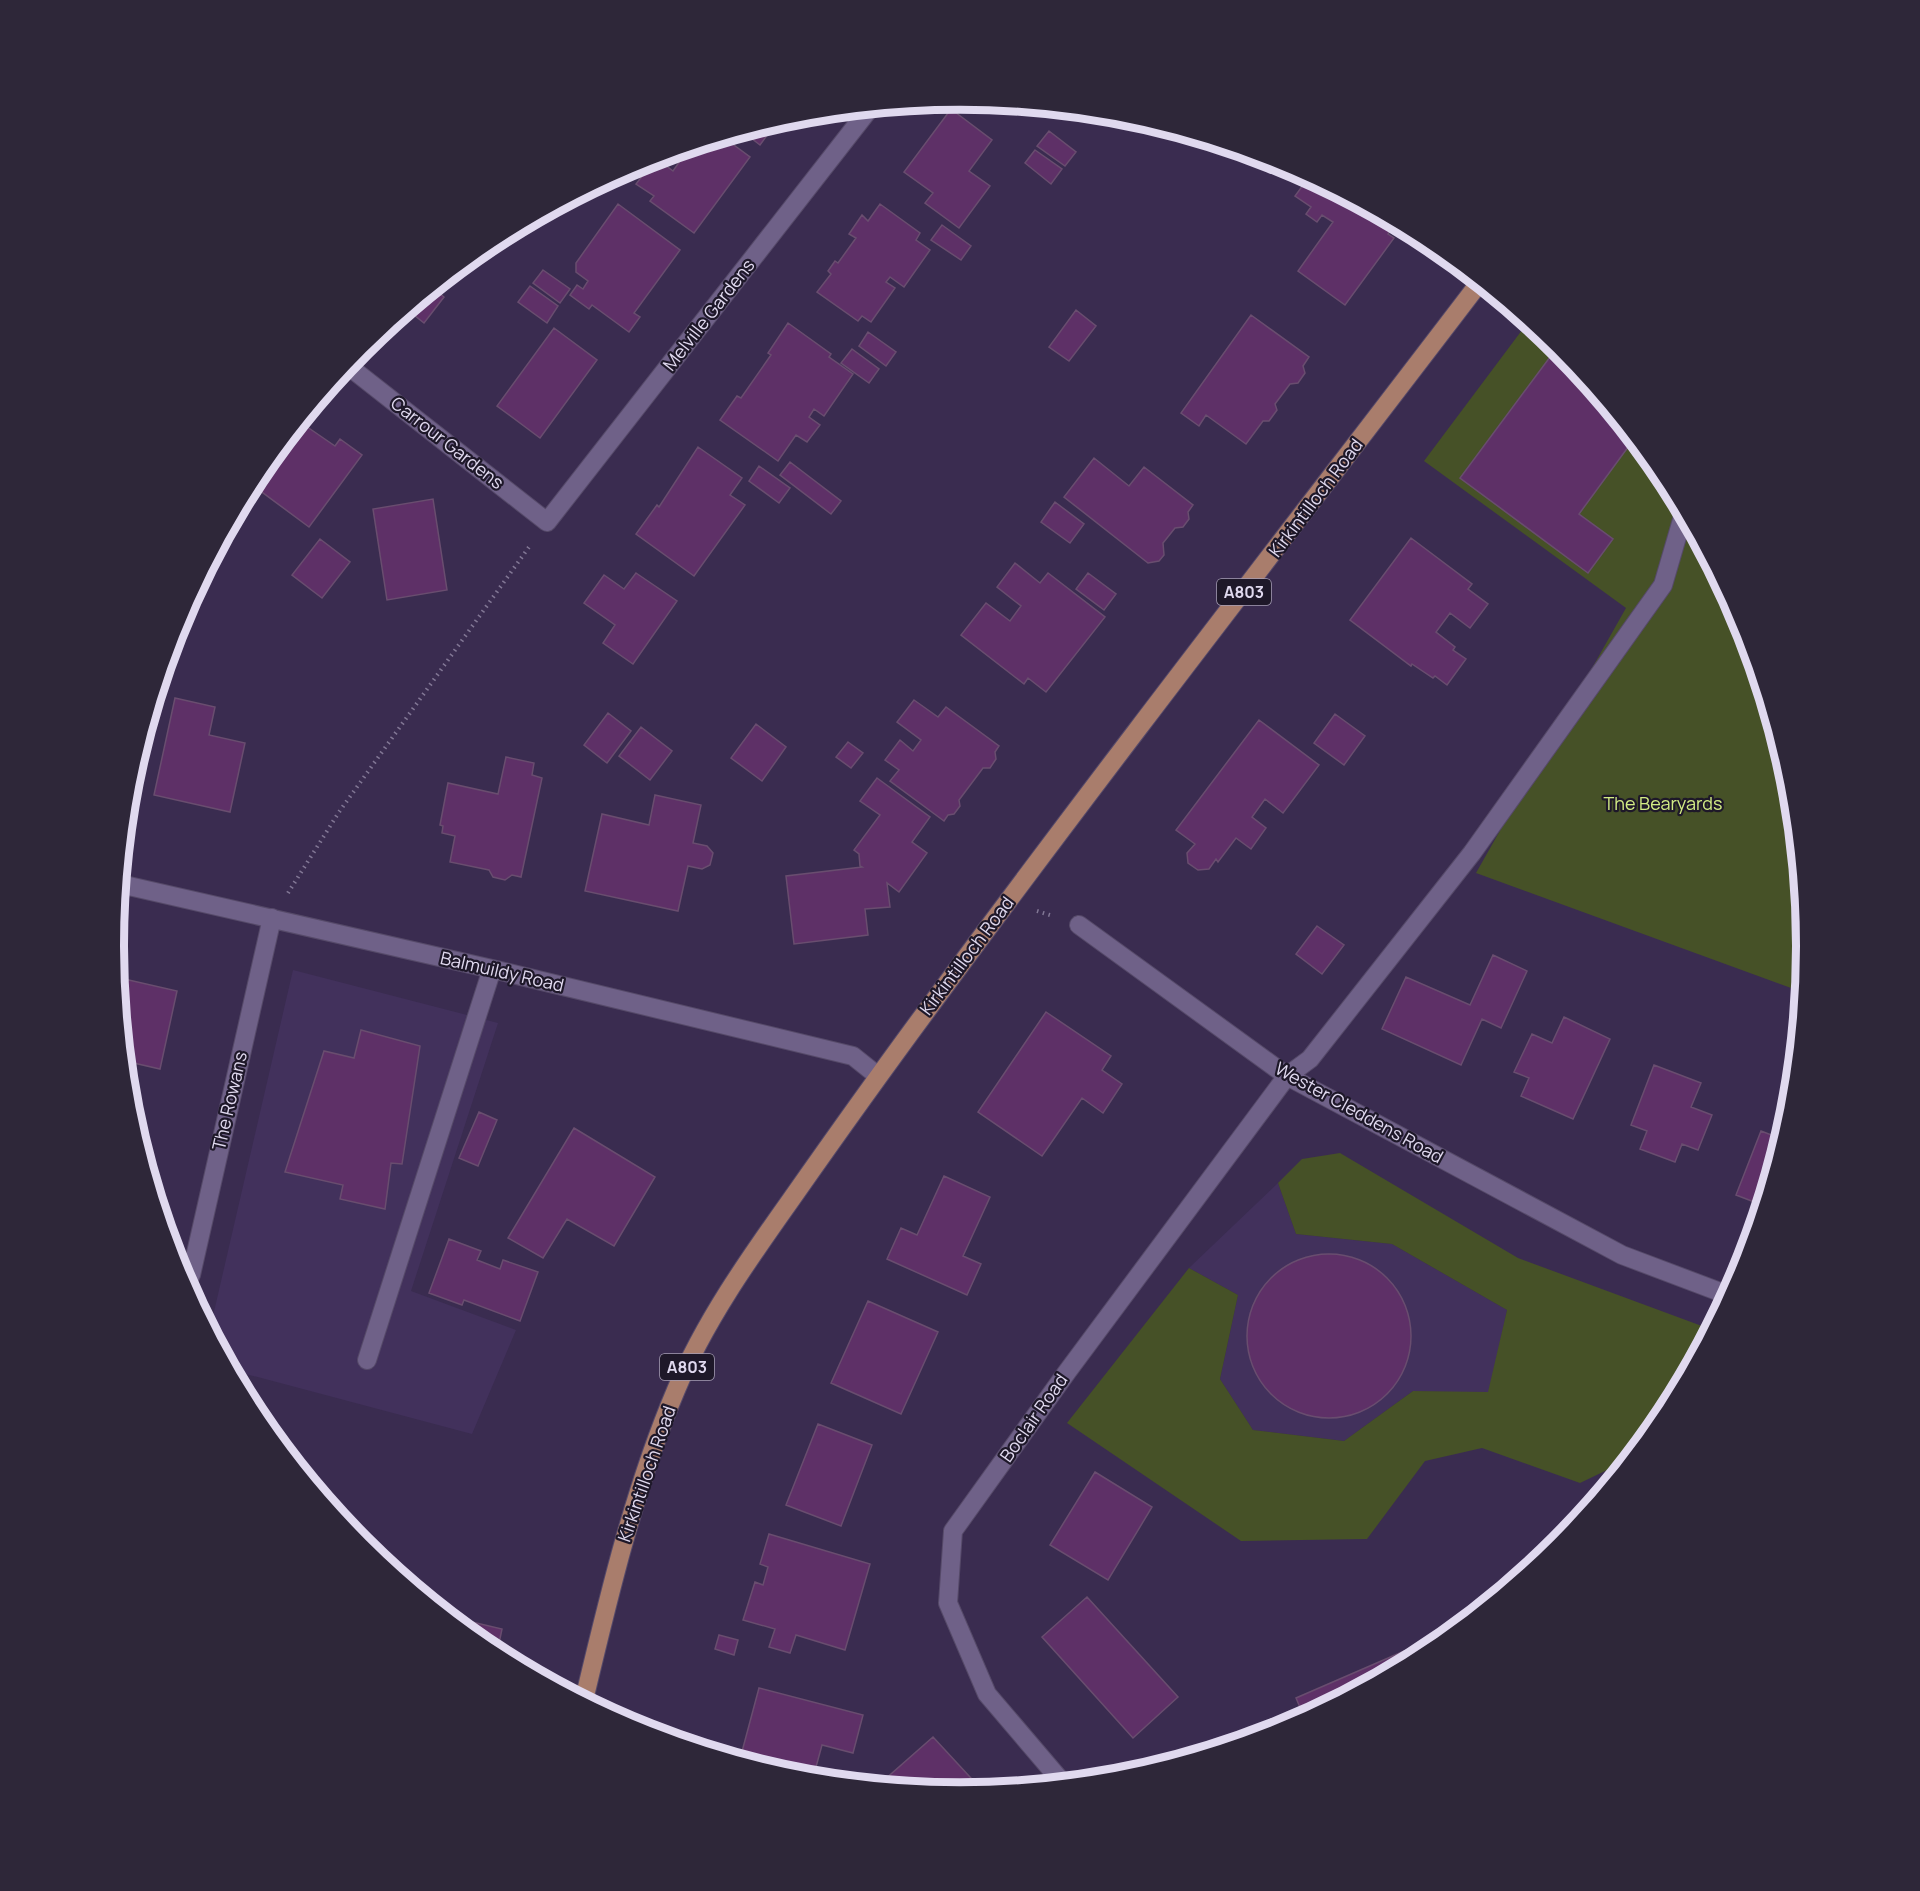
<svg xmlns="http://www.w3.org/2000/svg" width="1920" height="1891" viewBox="0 0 1920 1891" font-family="Manrope,sans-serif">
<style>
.built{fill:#42315c}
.green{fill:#465127}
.building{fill:#5e3067;stroke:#694d6f;stroke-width:1.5}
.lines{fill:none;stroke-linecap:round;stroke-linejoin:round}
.minor-casing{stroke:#564a69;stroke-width:20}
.major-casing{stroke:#564a69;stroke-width:20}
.path{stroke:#827795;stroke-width:4;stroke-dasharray:1.5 4.5;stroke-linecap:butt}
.minor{stroke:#6f6188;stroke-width:18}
.major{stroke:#a97d6c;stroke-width:18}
.labels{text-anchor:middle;stroke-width:4.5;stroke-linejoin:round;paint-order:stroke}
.shield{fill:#1e1829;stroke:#a69fb4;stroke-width:1.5}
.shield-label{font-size:16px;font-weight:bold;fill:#e0d9ef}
.street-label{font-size:18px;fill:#e0d9ef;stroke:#1e1829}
.park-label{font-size:18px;fill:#d3ed85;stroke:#1e1829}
.rim{fill:none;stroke:#e0d9ef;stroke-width:8}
</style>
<rect width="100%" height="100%" fill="#3a2c50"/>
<path class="built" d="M293 970 498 1023 411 1291 516 1330 472 1434 231 1370 210 1329Z
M1278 1183 1296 1234 1392 1244 1507 1310 1489 1393 1413 1391 1344 1441 1253 1430 1220 1379 1238 1295 1189 1268Z"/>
<path class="green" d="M1528 322 1559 347 1664 475 1742 622 1790 781 1806 946 1802 992 1476 873 1626 608 1424 461Z
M1340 1153 1518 1258 1710 1329 1664 1416 1628 1460 1580 1483 1482 1448 1425 1461 1367 1539 1241 1541 1067 1423 1189 1268 1238 1295 1220 1379 1253 1430 1344 1441 1413 1391 1488 1392 1507 1310 1392 1244 1296 1234 1278 1183 1302 1159Z"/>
<path class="building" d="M951 109 992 140 969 171 990 186 959 228 925 203 933 193 904 172Z
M778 120 760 145 742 131Z
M1049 131 1076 152 1065 166 1037 146Z
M723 137 750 157 694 233 650 201 654 196 636 184 656 158 673 171 690 147Z
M1035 150 1062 169 1051 184 1025 163Z
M1309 177 1352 200 1348 205 1367 218 1371 213 1392 228 1388 234 1394 238 1345 305 1298 271 1333 222 1322 215 1317 222 1306 214 1311 207 1295 196Z
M618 204 680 250 634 313 640 317 629 332 592 305 589 309 570 295 577 285 583 289 588 281 576 272V263Z
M880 204 920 233 916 240 930 250 904 287 890 277 886 282 895 288 871 322 862 316 858 321 817 292 831 274 828 271 835 261 838 263 856 238 849 234 862 215 868 221Z
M942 225 971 246 961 260 931 240Z
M543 270 570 289 560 303 533 283Z
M530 286 558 306 547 323 518 302Z
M433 288 444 297 424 323 409 311 415 303Z
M1076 310 1096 326 1069 361 1049 347Z
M1251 315 1309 357 1303 366 1305 373 1298 383 1290 384 1275 404 1277 410 1269 421H1263L1246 444 1206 415 1199 426 1181 413Z
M788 323 831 354 829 357 853 374 824 416 814 409 809 417 820 425 807 442 796 435 778 461 720 420 737 396 741 398 771 355 768 353Z
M554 328 597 360 540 438 497 406Z
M868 332 896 352 886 366 859 346Z
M852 349 879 369 869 383 841 363Z
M1550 357 1591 387 1634 439 1579 514 1613 539 1588 573 1460 478Z
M300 422 335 446 340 439 362 455 309 527 251 484 256 475Z
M698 447 742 478 730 495 745 505 694 576 636 534 657 505 659 507Z
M1094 458 1129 486 1144 467 1193 505 1188 512 1189 519 1183 527 1175 528 1163 543 1164 555 1159 561 1148 563 1064 497Z
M790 462 841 501 831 514 780 475Z
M759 466 790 488 779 503 749 481Z
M433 499 447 590 387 600 373 509Z
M1055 502 1084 524 1070 543 1041 522Z
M1411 538 1472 584 1468 589 1488 604 1470 628 1450 613 1436 632 1455 647 1453 650 1466 659 1447 685 1435 676 1433 678 1412 664 1411 666 1350 620Z
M320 539 350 562 322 598 292 575Z
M1015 563 1040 583 1048 573 1105 617 1046 692 1028 678 1024 684 961 635 986 603 1010 621 1021 606 997 587Z
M636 573 677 601 633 664 603 643 615 625 584 603 604 575 624 589Z
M1088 573 1116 594 1104 610 1076 589Z
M179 620 185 621 176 661 167 659Z
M175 698 215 707 209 735 245 743 230 812 154 795Z
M914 700 938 717 946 707 999 746 995 752 996 759 990 768H983L959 800 960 806 954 814 948 815 944 821 890 781 899 770 885 760 900 740 913 751 921 740 897 722Z
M608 713 631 731 607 763 584 745Z
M1335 714 1365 736 1344 765 1314 743Z
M1259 720 1319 765 1283 813 1265 799 1252 817 1266 828 1251 849 1236 838 1218 862 1216 859 1209 869 1198 870 1188 863 1187 853 1195 844 1176 830Z
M756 724 786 747 762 781 731 758Z
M641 727 672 751 650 780 619 756Z
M848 742 863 753 851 768 836 757Z
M506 757 534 763 532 775 542 778 521 877 512 875 505 880 493 877 489 870 450 862 455 836 442 833 443 826 440 825 448 783 498 794Z
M877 778 930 817 912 842 927 853 899 892 887 883 890 907 865 909 868 935 794 944 786 876 862 867 860 866 859 854 854 850 880 815 860 801Z
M655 795 701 805 693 843 707 846 713 853 710 865 702 869 688 866 678 911 585 891 602 814 649 825Z
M1317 926 1344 945 1322 974 1296 954Z
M1493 955 1527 971 1501 1028 1482 1019 1461 1065 1382 1029 1406 977 1470 1005Z
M120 978 177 991 160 1069 125 1061V1062L118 989Z
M1046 1012 1111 1056 1102 1070 1122 1084 1103 1113 1082 1098 1042 1156 978 1112Z
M1564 1017 1610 1039 1573 1119 1521 1096 1529 1078 1514 1072 1532 1034 1552 1043Z
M361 1030 420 1046 402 1164 391 1163 385 1209 340 1199 343 1185 285 1172 324 1051 354 1058Z
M1654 1065 1701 1083 1691 1107 1712 1115 1698 1150 1682 1144 1675 1162 1640 1149 1647 1131 1631 1125Z
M479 1112 497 1120 478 1166 459 1158Z
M574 1128 655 1177 614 1246 567 1219 543 1258 508 1238Z
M1761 1131 1782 1139 1762 1205 1736 1195Z
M944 1176 990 1197 963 1256 981 1264 967 1295 887 1259 901 1228 917 1235Z
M154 1189 160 1190 157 1201Z
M449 1239 481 1251 477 1260 500 1269 503 1260 538 1272 520 1321 464 1300 462 1305 429 1293Z
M1247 1336a82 82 0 1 1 164 0a82 82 0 1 1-164 0Z
M868 1301 938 1332 901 1414 831 1383Z
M818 1424 872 1445 841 1526 786 1505Z
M1095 1472 1152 1507 1108 1580 1050 1545Z
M769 1534 870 1564 845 1650 796 1635 790 1653 769 1647 775 1629 743 1620 755 1582 763 1585 768 1567 760 1564Z
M1087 1597 1178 1697 1133 1738 1042 1637Z
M451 1617 502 1629 497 1653 489 1649Z
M719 1635 738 1640 734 1655 715 1649Z
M1418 1645 1422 1654 1304 1717 1296 1698Z
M759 1688 863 1715 853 1753 822 1745 813 1778 795 1776 740 1759Z
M1255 1731 1257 1736 1214 1749Z
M933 1737 982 1790 960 1792 887 1785 883 1781Z"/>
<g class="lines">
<g class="minor-casing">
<path id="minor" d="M347 365 547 522 870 108
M120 884 492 969 853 1056 878 1076
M1079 925 1287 1076 1622 1255 1728 1295
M183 1280 191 1275 272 918
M367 1360 492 969
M1062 1782 987 1694 948 1603 953 1531 1067 1372 1287 1076 1310 1059 1472 853 1663 585 1684 513"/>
</g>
<g class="major-casing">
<path id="major" d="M584 1700C609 1595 634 1489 676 1390 705 1320 751 1256 795 1194 842 1127 890 1060 939 994 1116 754 1299 519 1480 282"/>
</g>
<path class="path" d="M288 893 339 812 529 547
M1037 911 1053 916"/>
<use href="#minor" class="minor"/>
<use href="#major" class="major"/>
</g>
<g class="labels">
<g class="shield">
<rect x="1217" y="579" width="54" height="26" rx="4.5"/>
<rect x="660" y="1354" width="54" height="26" rx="4.5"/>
</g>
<g class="shield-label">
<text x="1244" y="598">A803</text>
<text x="687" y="1373">A803</text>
</g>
<g class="street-label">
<text transform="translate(709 315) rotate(-52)" y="6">Melville Gardens</text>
<text transform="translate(447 443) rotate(38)" y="6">Carrour Gardens</text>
<text transform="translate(1316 498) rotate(-53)" y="6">Kirkintilloch Road</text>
<text transform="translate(967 956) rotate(-53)" y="6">Kirkintilloch Road</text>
<text transform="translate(502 972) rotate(13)" y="6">Balmuildy Road</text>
<text transform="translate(230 1101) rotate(-77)" y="6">The Rowans</text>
<text transform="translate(1359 1113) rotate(29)" y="6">Wester Cleddens Road</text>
<text transform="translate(1034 1418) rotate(-55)" y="6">Boclair Road</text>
<text transform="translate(647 1474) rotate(-71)" y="6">Kirkintilloch Road</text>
</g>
<g class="park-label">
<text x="1663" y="810">The Bearyards</text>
</g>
</g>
<path d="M0 0H1920V1891H0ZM124 946a836 836 0 1 1 1672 0a836 836 0 1 1-1672 0Z" fill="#2e2739" fill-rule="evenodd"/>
<path class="rim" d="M124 946a836 836 0 1 1 1672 0a836 836 0 1 1-1672 0Z"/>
</svg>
